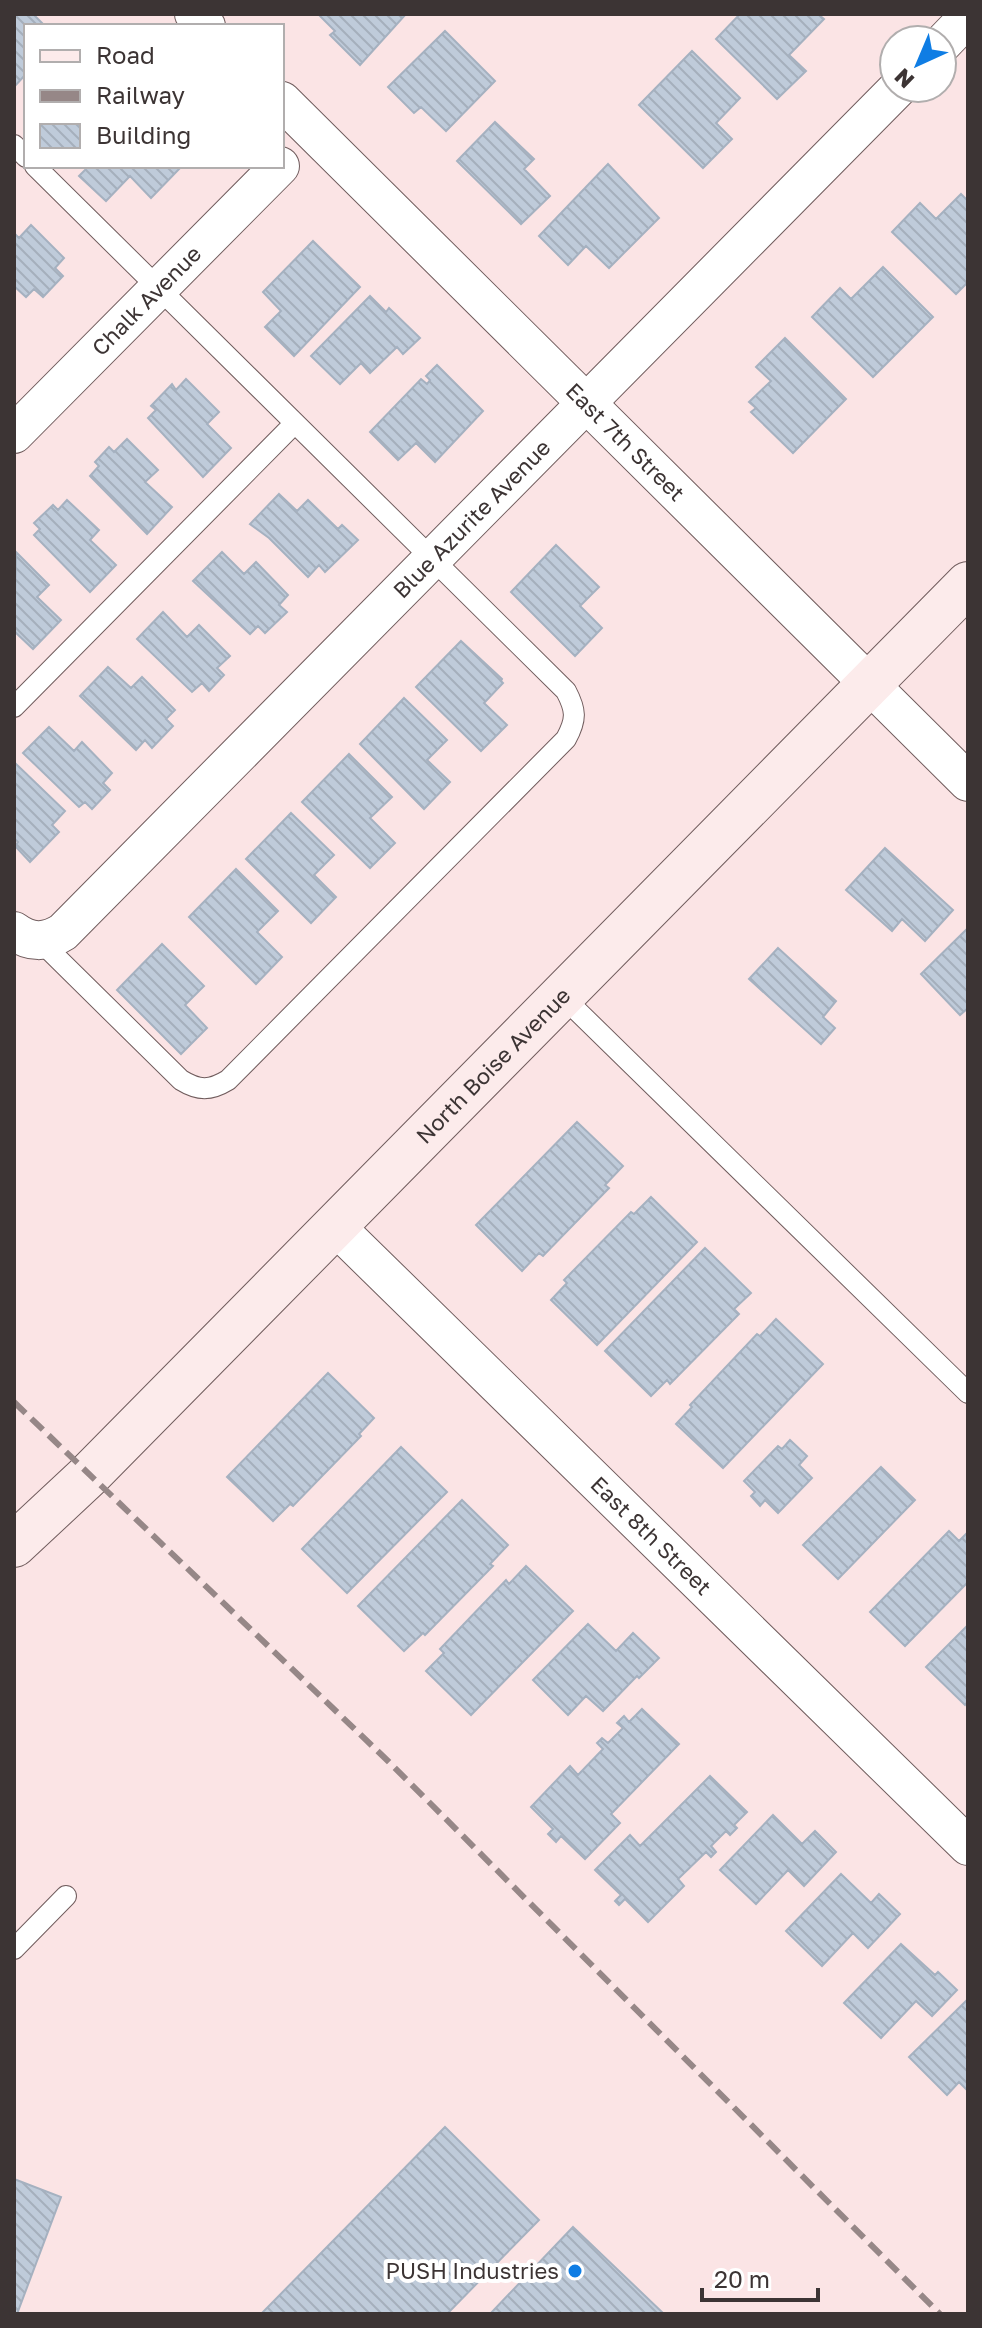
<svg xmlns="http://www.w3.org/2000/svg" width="982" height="2328" viewBox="0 0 982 2328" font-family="'Golos Text',sans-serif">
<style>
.building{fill:url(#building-back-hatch);stroke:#a5b1c0;stroke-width:2}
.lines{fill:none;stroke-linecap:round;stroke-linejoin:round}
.lane-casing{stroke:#705c5d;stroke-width:22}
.street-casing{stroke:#705c5d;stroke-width:40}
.secondary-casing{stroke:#705c5d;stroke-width:46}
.lane{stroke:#fff;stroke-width:20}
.street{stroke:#fff;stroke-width:38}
.secondary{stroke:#fcebeb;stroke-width:44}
.rail{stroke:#968787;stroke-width:6;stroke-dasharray:16 8;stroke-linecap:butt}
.poi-dot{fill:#0f7de4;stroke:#fff;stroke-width:3}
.labels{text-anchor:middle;stroke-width:8;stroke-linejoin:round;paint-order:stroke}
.street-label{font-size:22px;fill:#3c3434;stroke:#fff}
.poi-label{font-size:22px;fill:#3c3434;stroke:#fff;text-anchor:end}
</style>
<defs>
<pattern id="building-back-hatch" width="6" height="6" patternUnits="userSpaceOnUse" patternTransform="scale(2)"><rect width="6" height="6" fill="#bfcbda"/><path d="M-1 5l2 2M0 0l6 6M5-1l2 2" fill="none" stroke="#a5afbc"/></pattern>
</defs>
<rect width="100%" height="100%" fill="#fbe4e5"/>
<path class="building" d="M14 14H33L45 26H26V74L14 87Z
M318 14H406L360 65 330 35 335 31Z
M740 14H818L824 19 789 55 806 71 777 99 716 39Z
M445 31 495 81 446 131 421 107 414 113 388 87Z
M692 51 740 98 716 123 732 139 703 168 639 105Z
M495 122 534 159 524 169 550 196 521 224 457 161Z
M608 164 659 218 609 268 586 246 568 265 539 236Z
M89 166H182L151 198 130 176 106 201 79 176Z
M961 194 968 201V282L956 294 892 232 920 203 936 219Z
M31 225 64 258 55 268 63 276 43 297 34 289 26 297 14 286V233L19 238Z
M313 241 360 287 294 356 265 327 281 311 263 292Z
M883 267 933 317 873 377 812 317 840 288 851 299Z
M370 296 386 312 389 308 420 338 403 354 397 347 370 373 361 363 340 384 311 356Z
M785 338 846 399 793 453 751 412 756 408 749 402 771 381 756 367Z
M437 365 483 411 435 462 416 443 398 460 370 432 421 379 427 384 430 380 426 376Z
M186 379 219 412 207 424 231 448 203 477 148 418 156 410 151 406 172 384 176 390Z
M127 439 158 470 145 482 172 507 147 534 90 476 99 466 95 462 109 447 114 452Z
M279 494 297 511 308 500 338 529 342 525 358 540 325 572 319 565 308 577 269 538 250 524Z
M67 500 99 530 90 540 116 565 90 592 34 535 40 529 34 523 53 505 58 510Z
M556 545 599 587 580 606 602 628 575 656 511 592Z
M16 552 49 585 37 597 61 620 33 649 14 631Z
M222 552 244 574 256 562 288 595 279 605 287 612 265 633 258 626 250 634 193 581Z
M163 612 187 637 199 625 230 656 217 668 224 675 209 691 202 683 192 692 137 639Z
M461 641 502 679 501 681 503 683 484 703 507 725 481 751 416 687Z
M108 667 131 688 142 677 175 710 166 719 173 726 152 748 145 740 136 750 80 696Z
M404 698 447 740 427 760 450 782 424 809 360 744Z
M49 727 74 751 82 742 112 773 103 783 110 790 92 809 85 802 79 807 23 753Z
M349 754 392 797 370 818 395 843 370 868 302 802Z
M14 762 65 811 52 825 59 832 30 862 15 846 18 842 14 838Z
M291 813 334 855 314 875 336 897 311 923 246 859Z
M885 848 953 910 925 941 902 919 892 931 846 890Z
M236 869 278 911 257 932 282 957 256 984 189 917Z
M968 928V1008L960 1015 921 974Z
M162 944 204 986 185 1005 207 1028 181 1054 117 990Z
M778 948 836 1001 823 1017 835 1028 821 1044 749 979Z
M577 1122 623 1166 605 1185 609 1188 543 1256 539 1253 522 1271 476 1225Z
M651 1197 697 1242 597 1345 551 1300 567 1283 564 1280 631 1212 634 1214Z
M705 1248 751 1293 734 1309 739 1314 670 1384 667 1380 651 1396 605 1351Z
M776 1319 823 1364 723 1468 676 1424 692 1407 690 1405 757 1334 760 1336Z
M328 1373 374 1418 359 1434 361 1436 293 1506 290 1504 273 1521 227 1477Z
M790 1440 807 1456 799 1465 812 1478 778 1513 765 1500 760 1506 751 1496 755 1492 744 1481 778 1446 782 1449Z
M401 1447 447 1492 347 1593 302 1549Z
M881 1467 915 1500 838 1579 803 1545Z
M462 1500 508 1545 490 1564 493 1566 425 1635 423 1633 404 1651 358 1606Z
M949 1531 959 1541 968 1532V1582L905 1646 870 1612Z
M526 1566 573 1611 471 1715 426 1671 444 1653 440 1649 506 1580 509 1584Z
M588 1624 616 1651 633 1633 659 1658 639 1678 637 1676 603 1711 586 1696 568 1715 533 1680Z
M968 1625V1701L965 1705 926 1667Z
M642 1709 679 1744 611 1814 620 1823 585 1859 561 1836 556 1842 548 1834 553 1829 531 1807 570 1766 578 1775 603 1749 597 1743 602 1738 608 1743 623 1728 617 1723 624 1716 629 1722Z
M710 1776 747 1812 734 1825 737 1828 730 1835 726 1831 711 1846 716 1852 711 1857 706 1852 678 1879 684 1886 648 1922 625 1899 619 1905 615 1901 621 1895 595 1870 630 1835 640 1846Z
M773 1815 802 1844 815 1831 836 1852 804 1886 788 1870 756 1904 720 1870Z
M841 1874 871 1903 879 1894 900 1914 868 1948 853 1933 822 1966 786 1931Z
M901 1944 935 1975 938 1972 957 1990 932 2016 916 2001 881 2038 844 2003Z
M966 2001 968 2003V2091L959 2082 947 2095 909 2057Z
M445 2127 539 2220 447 2314H261Z
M14 2179 61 2197 17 2314H14Z
M573 2227 664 2314H490Z"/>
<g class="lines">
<g class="lane-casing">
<path id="lane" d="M14 145 26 157
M35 166 566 691C576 710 577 719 566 739L228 1080C210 1091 199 1091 181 1080L40 941
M14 707 295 423
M561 995 968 1393
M14 1949 66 1896"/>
</g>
<g class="street-casing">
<g id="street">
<path d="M194 14 206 26"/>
<path d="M942 44 968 17"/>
<path id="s1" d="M282 101 968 782"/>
<path id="s2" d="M14 434 280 166"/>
<path id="s3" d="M14 931C30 943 46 943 63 932L898 88"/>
<path id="s4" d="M334 1225 968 1846"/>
</g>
</g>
<g class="secondary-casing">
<g id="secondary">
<path id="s5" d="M14 1545 89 1475 968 584"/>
</g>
</g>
<use href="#lane" class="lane"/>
<use href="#street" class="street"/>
<use href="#secondary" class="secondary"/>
<path class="rail" d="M14 1402 389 1762 940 2314"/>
</g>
<circle class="poi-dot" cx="575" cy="2271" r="8"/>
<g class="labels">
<g class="street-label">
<text dy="8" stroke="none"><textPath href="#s2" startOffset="188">Chalk Avenue</textPath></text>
<text dy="8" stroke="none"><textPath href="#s1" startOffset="484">East 7th Street</textPath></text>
<text dy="8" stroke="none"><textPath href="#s3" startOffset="634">Blue Azurite Avenue</textPath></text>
<text dy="8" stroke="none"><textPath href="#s5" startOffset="678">North Boise Avenue</textPath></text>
<text dy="8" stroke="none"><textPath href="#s4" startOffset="444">East 8th Street</textPath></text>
</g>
<g class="poi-label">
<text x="559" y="2279">PUSH Industries</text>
</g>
</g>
<rect width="982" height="2328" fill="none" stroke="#3c3434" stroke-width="32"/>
<rect x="24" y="24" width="260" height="144" fill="#ffffff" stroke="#b1aeae" stroke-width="2"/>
<rect x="40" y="50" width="40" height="12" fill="#fcebeb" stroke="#b1aeae" stroke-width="2"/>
<text x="96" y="64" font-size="24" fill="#3c3434">Road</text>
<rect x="40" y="90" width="40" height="12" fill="#968787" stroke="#b1aeae" stroke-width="2"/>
<text x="96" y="104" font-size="24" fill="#3c3434">Railway</text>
<rect x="40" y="124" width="40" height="24" fill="url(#building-back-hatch)" stroke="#b1aeae" stroke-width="2"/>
<text x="96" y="144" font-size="24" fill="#3c3434">Building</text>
<g transform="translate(918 64) rotate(224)"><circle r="38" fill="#ffffff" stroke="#b1aeae" stroke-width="2"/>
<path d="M0-6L14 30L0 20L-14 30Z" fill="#0f7de4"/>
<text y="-12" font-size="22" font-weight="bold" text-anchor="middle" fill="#3c3434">N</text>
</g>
<path d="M702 2288v12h116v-12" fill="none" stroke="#3c3434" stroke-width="4"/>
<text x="714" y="2288" font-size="24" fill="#3c3434" stroke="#ffffff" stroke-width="6" paint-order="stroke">20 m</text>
</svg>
